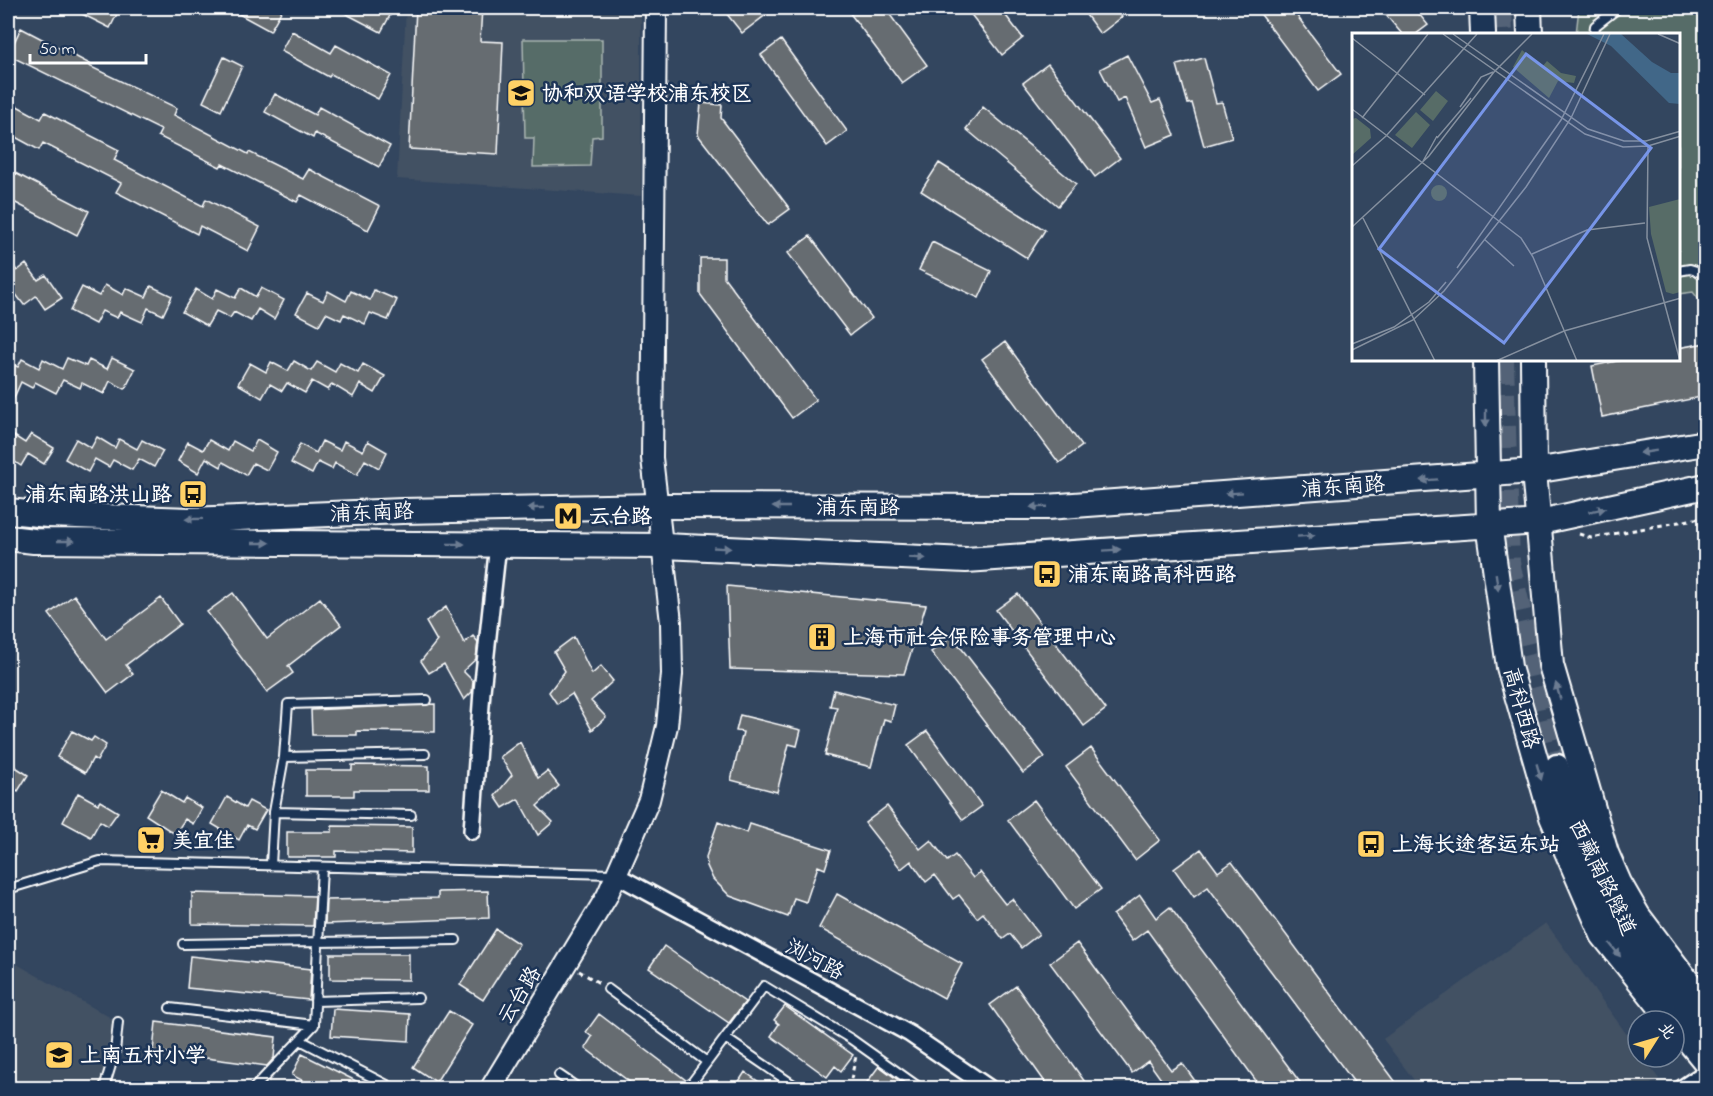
<svg xmlns="http://www.w3.org/2000/svg" width="1713" height="1096" viewBox="0 0 1713 1096" font-family="'Indie Flower','LXGW WenKai TC',sans-serif">
<style>
.built{fill:#425164}
.green{fill:#576c67;stroke:#abb6b3;stroke-width:1.5}
.building{fill:#666c71;stroke:#fff;stroke-width:1.5}
.lines{fill:none;stroke-linecap:round;stroke-linejoin:round}
.secondary-tunnel{stroke:#526277;stroke-width:22;stroke-dasharray:22 11;stroke-linecap:butt}
.service-casing{stroke:#fff;stroke-width:12}
.minor-casing{stroke:#fff;stroke-width:20}
.tertiary-casing{stroke:#fff;stroke-width:24}
.secondary-casing{stroke:#fff;stroke-width:27}
.primary-casing{stroke:#fff;stroke-width:28}
.path{stroke:#fff;stroke-width:3;stroke-dasharray:4.5 4.5;stroke-linecap:butt}
.service{stroke:#1d3557;stroke-width:8}
.minor{stroke:#1d3557;stroke-width:15}
.tertiary{stroke:#1d3557;stroke-width:20}
.secondary{stroke:#1d3557;stroke-width:22}
.primary{stroke:#1d3557;stroke-width:24}
.oneway{fill:#6c7c92}
.labels{text-anchor:middle;stroke-width:5;stroke-linejoin:round;paint-order:stroke}
.poi-label{font-size:21px;font-weight:bold;fill:#fff;stroke:#1d3557;text-anchor:start}
.street-label{font-size:21px;fill:#fff;stroke:#1d3557}
.inset-road{fill:none;stroke:#85909f;stroke-width:1.5}
.view{fill:#7795e8;fill-opacity:0.15;stroke:#7795e8;stroke-width:3}
.inset-edge{fill:none;stroke:#fff;stroke-width:3}
</style>
<rect width="100%" height="100%" fill="#33465f"/>
<filter id="ink" filterUnits="userSpaceOnUse"><feTurbulence type="fractalNoise" baseFrequency=".0167" numOctaves="2"/><feDisplacementMap in="SourceGraphic" scale="12" xChannelSelector="R" yChannelSelector="G"/><feConvolveMatrix kernelMatrix="1 2 1 2 8 2 1 2 1" color-interpolation-filters="sRGB"/></filter>
<g filter="url(#ink)">
<path class="built" d="M406 8H641V196L397 179Z
M1546 923 1638 1050V1057H1643L1659 1079 1644 1088H1420L1383 1039Z
M8 959 118 1022 103 1088H8Z"/>
<path class="green" d="M1579 8H1705V307L1693 292 1679 294 1678 34H1576Z
M523 39H602V136L592 137 590 166 533 167 534 138H525Z"/>
<path class="building" d="M70 8H120L110 28Z
M228 8H283L270 31Z
M335 8H394L381 32Z
M416 8H482L480 41 503 42 498 154 409 149Z
M722 8H775L742 33Z
M846 8H885L927 65 902 83Z
M966 8H1000L1023 38 1002 55Z
M1081 8H1115L1122 17 1100 34Z
M1256 8H1291L1341 74 1318 91Z
M1380 8H1414L1428 25 1416 34H1402Z
M21 28 90 64 89 66 177 108 174 115 248 154 249 152 303 179 309 169 380 206 368 230 301 195 297 202 222 164 220 167 158 136 161 130 8 55Z
M292 31 331 53 336 45 391 75 378 99 331 74 329 77 281 51Z
M781 40 847 131 827 146 761 55Z
M1127 55 1152 103 1160 100 1175 135 1146 147 1125 98 1117 102 1100 69Z
M224 57 242 66 221 111 203 102Z
M1204 58 1216 103 1222 102 1232 138 1204 146 1192 103 1188 104 1177 65Z
M1048 64 1120 158 1095 177 1023 83Z
M275 94 315 115 319 107 390 146 379 167 315 133 313 138 265 112Z
M8 101 41 119 45 112 119 150 114 160 203 206 206 199 260 227 248 251 200 226 197 234 116 192 121 183 43 143 39 150 8 133Z
M701 103 722 105 721 118 790 209 768 225 698 135Z
M983 107 1076 184 1058 206 966 129Z
M939 163 1045 230 1027 258 921 191Z
M15 173 89 211 77 235 8 199V178L12 180Z
M810 236 872 318 850 335 788 253Z
M932 242 991 271 979 298 919 270Z
M8 258 17 271 26 264 38 280 46 275 62 298 45 309 36 296 24 305 8 284Z
M700 258H724V277L816 400 792 418 700 294Z
M105 285 123 295 126 288 146 297 151 286 172 296 163 315 148 308 142 322 120 312 117 318 102 311 95 324 70 311 82 287 99 296Z
M241 288 256 297 261 288 284 300 274 319 258 309 251 321 234 312 230 318 216 311 207 326 182 312 196 289 212 299 217 289 235 298Z
M374 290 397 300 388 320 370 313 365 324 344 314 341 320 326 313 319 325 296 313 307 293 323 301 328 291 346 301 351 291 370 300Z
M1005 342 1082 446 1059 463 982 359Z
M1706 343V396L1602 417 1592 366 1622 360H1678V348Z
M67 358 86 366 89 360 107 369 112 358 135 369 125 389 110 381 104 394 82 383 80 388 63 380 56 393 35 382 32 388 21 382 8 411V362L18 367 22 359 39 368 43 359 62 369Z
M294 361 311 371 317 362 335 372 340 363 358 373 363 364 385 376 375 393 360 384 353 397 332 384 328 390 312 381 305 393 287 383 282 391 270 384 262 398 238 384 250 363 266 372 271 362 288 371Z
M8 432 25 443 31 434 54 448 44 464 28 454 21 466 8 457Z
M97 437 115 448 119 439 137 449 142 440 163 451 154 467 139 459 132 470 113 460 109 467 95 459 88 472 65 459 76 439 91 448Z
M209 440 228 451 233 441 251 451 257 440 277 452 267 470 253 463 246 475 223 462 221 467 206 458 198 473 178 461 188 442 203 450Z
M322 441 340 450 344 441 363 451 368 441 387 452 379 468 365 460 357 475 335 463 332 469 318 462 312 474 291 463 300 444 316 453Z
M727 586 926 605 904 674 730 669Z
M233 593 267 639 320 598 341 625 288 666 293 673 267 692 207 612Z
M1018 594 1106 709 1084 726 996 610Z
M74 595 106 639 161 598 180 624 126 665 133 674 108 693 49 614Z
M446 607 464 643 473 636 478 642 476 659 463 671 473 681 472 692 464 700 444 664 429 673 421 661 437 641 426 622Z
M952 636 1045 757 1023 773 931 652Z
M574 637 592 674 601 666 613 681 591 701 606 717 592 730 572 694 557 704 549 692 565 671 554 652Z
M834 690 895 705 891 721 884 719 871 767 825 755 837 707 830 706Z
M435 704V732L357 731V735H312L311 710Z
M740 715 801 730 797 746 789 744 777 792 731 780 743 732 736 731Z
M72 731 91 741 94 737 106 745 97 761 93 758 85 773 57 757Z
M927 731 982 806 963 820 908 745Z
M520 742 538 778 547 771 559 786 537 806 553 822 538 835 518 799 503 808 495 796 512 775 500 757Z
M1091 748 1160 840 1135 860 1066 767Z
M352 765 429 766V790H354V796H306V770H352Z
M14 766 28 775 18 791 8 785V769L11 771Z
M161 790 182 803 185 798 202 808 193 824 185 819 175 834 146 815Z
M78 793 98 804 100 801 118 812 108 826 100 821 91 837 63 822Z
M227 797 245 808 249 801 266 810 255 829 247 825 239 840 212 824Z
M1034 800 1101 889 1074 909 1008 820Z
M887 806 920 849 931 840 947 861 955 855 973 878 980 872 1005 904 1012 899 1039 934 1021 948 1010 934 1003 939 983 913 977 918 959 895 953 899 935 875 926 882 911 861 901 869 865 823Z
M718 822 747 833 750 824 831 850 825 869 818 866 806 902 794 898 788 917 730 896 713 879 707 866 706 857Z
M332 826 412 827V853L336 851V857H287V832H332Z
M1201 849 1218 872 1232 862 1401 1089H1359L1208 887 1194 897 1174 869Z
M488 891 489 918 325 924 326 900 438 898V892Z
M192 893 315 896 313 926 192 924Z
M837 894 962 964 944 998 819 928Z
M1140 895 1156 918 1170 907 1305 1089H1262L1147 930 1132 941 1113 915Z
M496 929 519 944 483 1000 460 985Z
M1077 943 1171 1070 1182 1063 1201 1089H1168L1148 1061 1132 1073 1050 963Z
M664 946 745 1002 729 1023 649 968Z
M330 954H409V980L330 979Z
M190 956 311 969 309 1000 187 988Z
M1016 986 1090 1089H1050L990 1005Z
M785 1006 853 1055 841 1071 835 1066 827 1077 771 1036 779 1024 774 1020Z
M333 1009 410 1014 409 1041 331 1036Z
M449 1011 472 1025 436 1082 413 1067Z
M599 1014 687 1081 688 1089H639L585 1048 592 1037 586 1032Z
M156 1022 276 1037 274 1058 267 1066 153 1051Z
M302 1054 372 1089H318L292 1075Z
M879 1066 910 1089H862Z
M745 1072 769 1089H734Z"/>
<g class="lines">
<path class="secondary-tunnel" d="M1501 8 1502 34
M1503 360 1509 563 1557 766"/>
<g class="service-casing">
<path id="service" d="M1594 34 1595 26 1618 8
M1678 271 1690 269 1706 274
M284 757 425 754
M274 812 284 757 288 704 427 700
M271 865 274 812 411 815
M8 889 100 861 614 874
M183 944 456 940
M608 989 707 1062
M315 1001 418 998
M170 1008 314 1025
M725 1038 798 1088
M300 1040 393 1088
M559 1075 578 1088
M104 1088 115 1052 118 1022
M254 1088 314 1025 322 867
M694 1088 693 1081 764 986 851 1039 920 1088"/>
</g>
<g class="minor-casing">
<path id="minor" d="M472 831 482 691 498 544
M616 875 910 1034 989 1088
M1682 1088 1706 1072"/>
</g>
<g class="tertiary-casing">
<path id="tertiary" d="M491 1088 607 896 649 800 667 726 672 674 671 622 652 458 656 8"/>
</g>
<g class="secondary-casing">
<path id="secondary" d="M1557 766 1588 855 1623 925 1706 1038"/>
</g>
<g class="primary-casing">
<path id="primary" d="M1482 8 1483 34
M1529 8 1530 34
M1486 360 1489 524 1509 667 1552 817 1603 935 1672 1021
M1533 360 1534 471 1551 665 1606 853 1619 883 1638 916 1706 1006
M8 511 48 515 190 520 402 511 658 506 1047 507 1534 471 1706 443
M8 538 34 541 664 546 966 560 1540 522 1706 486
M1674 1023 1706 1062"/>
</g>
<path class="path" d="M1579 534 1591 538 1706 517
M579 971 599 983
M849 1088 856 1056"/>
<use href="#service" class="service"/>
<use href="#minor" class="minor"/>
<use href="#tertiary" class="tertiary"/>
<use href="#secondary" class="secondary"/>
<use href="#primary" class="primary"/>
</g>
<defs><path id="oneway-solid" d="M-6-.8H1V-3.2L6.5 0L1 3.2V.8H-6Z" transform="scale(1.5)"/></defs>
<g class="oneway">
<use href="#oneway-solid" transform="translate(1486 418) rotate(90)"/>
<use href="#oneway-solid" transform="translate(1648 452) rotate(171)"/>
<use href="#oneway-solid" transform="translate(1429 480) rotate(176)"/>
<use href="#oneway-solid" transform="translate(1234 493) rotate(176)"/>
<use href="#oneway-solid" transform="translate(781 507) rotate(-180)"/>
<use href="#oneway-solid" transform="translate(1039 507) rotate(178)"/>
<use href="#oneway-solid" transform="translate(536 508) rotate(179)"/>
<use href="#oneway-solid" transform="translate(1597 510) rotate(-12)"/>
<use href="#oneway-solid" transform="translate(194 519) rotate(179)"/>
<use href="#oneway-solid" transform="translate(1306 536) rotate(-4)"/>
<use href="#oneway-solid" transform="translate(66 541)"/>
<use href="#oneway-solid" transform="translate(261 543)"/>
<use href="#oneway-solid" transform="translate(456 544)"/>
<use href="#oneway-solid" transform="translate(722 548) rotate(3)"/>
<use href="#oneway-solid" transform="translate(1112 550) rotate(-4)"/>
<use href="#oneway-solid" transform="translate(917 558) rotate(3)"/>
<use href="#oneway-solid" transform="translate(1497 582) rotate(82)"/>
<use href="#oneway-solid" transform="translate(1558 691) rotate(-106)"/>
<use href="#oneway-solid" transform="translate(1539 772) rotate(74)"/>
<use href="#oneway-solid" transform="translate(1615 950) rotate(51)"/>
</g>
</g>
<defs>
<g id="school-square" transform="scale(1.5)"><rect x="-9" y="-9" width="18" height="18" rx="4" fill="#ffd166" stroke="#1d3557"/><path d="M0-5L7-2L0 1L-7-2ZM-4 1L0 2.5L4 1V4Q0 6-4 4Z" fill="#111"/></g>
<g id="bus-square" transform="scale(1.5)"><rect x="-9" y="-9" width="18" height="18" rx="4" fill="#ffd166" stroke="#1d3557"/><path d="M-5-6H5V4H4V6H2V4H-2V6H-4V4H-5ZM-3.5-4V0h7V-4ZM-3.5 1.2v1.5H-2V1.2ZM2 1.2v1.5H3.5V1.2Z" fill="#111"/></g>
<g id="metro-square" transform="scale(1.5)"><rect x="-9" y="-9" width="18" height="18" rx="4" fill="#ffd166" stroke="#1d3557"/><path d="M-5.5 5V-5H-3L0 0L3-5H5.5V5H3V-.5L0 4L-3-.5V5Z" fill="#111"/></g>
<g id="building-square" transform="scale(1.5)"><rect x="-9" y="-9" width="18" height="18" rx="4" fill="#ffd166" stroke="#1d3557"/><path d="M-4-6H4V6H1V3H-1V6H-4ZM-2.5-4.3h1.7v1.8h-1.7ZM.8-4.3h1.7v1.8H.8ZM-2.5-1h1.7V.8h-1.7ZM.8-1h1.7V.8H.8Z" fill="#111"/></g>
<g id="supermarket-square" transform="scale(1.5)"><rect x="-9" y="-9" width="18" height="18" rx="4" fill="#ffd166" stroke="#1d3557"/><path d="M-6-5.5h2.5l.6 2H6L4.5 2H-2.5L-4.4-4H-6ZM-1.5 3.2a1.3 1.3 0 1 0 .1 0ZM3 3.2a1.3 1.3 0 1 0 .1 0Z" fill="#111"/></g>
</defs>
<g fill-rule="evenodd">
<use href="#school-square" x="521" y="93"/>
<use href="#bus-square" x="193" y="494"/>
<use href="#metro-square" x="568" y="516"/>
<use href="#bus-square" x="1047" y="574"/>
<use href="#building-square" x="822" y="637"/>
<use href="#supermarket-square" x="151" y="840"/>
<use href="#bus-square" x="1371" y="844"/>
<use href="#school-square" x="59" y="1055"/>
</g>
<g class="labels">
<g class="poi-label">
<text x="542" y="100">协和双语学校浦东校区</text>
<text x="172" y="501" text-anchor="end">浦东南路洪山路</text>
<text x="589" y="523">云台路</text>
<text x="1068" y="581">浦东南路高科西路</text>
<text x="843" y="644">上海市社会保险事务管理中心</text>
<text x="172" y="847">美宜佳</text>
<text x="1392" y="851">上海长途客运东站</text>
<text x="80" y="1062">上南五村小学</text>
</g>
<g class="street-label">
<text transform="translate(1343 486) rotate(-4)" y="7">浦东南路</text>
<text x="858" y="514">浦东南路</text>
<text transform="translate(372 512) rotate(-2)" y="7">浦东南路</text>
<text transform="translate(1522 708) rotate(75)" y="7">高科西路</text>
<text transform="translate(1603 877) rotate(64)" y="7">西藏南路隧道</text>
<text transform="translate(815 959) rotate(28)" y="7">浏河路</text>
<text transform="translate(519 995) rotate(-59)" y="7">云台路</text>
</g>
</g>
<g transform="translate(1352 33)">
<rect width="328" height="328" fill="#33465f"/>
<path d="M170 17 190 34 195 28 209 40 224 43 222 50 206 48 197 65 161 34ZM84 58 96 68 81 88 68 77ZM64 79 78 92 60 115 43 102ZM4 85 18 96 19 105 0 122V86ZM79 160a8 8 0 1 1 16 0a8 8 0 1 1-16 0ZM328 166V259L321 261 314 259 299 201 297 174Z" fill="#576c67"/>
<path d="M235 1H269L300 29 319 40H328V71L317 70 259 13Z" fill="#416788"/>
<path class="inset-road" d="M91 1 233 101 271 114 296 113 329 103M101 1 236 96 272 108H294L329 98M306 1 329 11M0 5 73 62M108 74 129 44 141 39M0 76 169 205 181 224 225 328M10 85 76 1M85 105 119 65M296 113 295 205 328 328M70 130 85 103M0 133 34 103 125 1M11 185 83 328M0 194 77 123 142 39 180 1M132 206 162 233M180 221 235 197 293 190M105 235 209 87 252 1M0 311 42 294 77 269 94 249M0 317 61 287 92 258 174 154 219 85 258 1M144 328 212 298 329 265"/>
<path class="view" d="M174 21 299 115 152 310 27 216Z"/>
<rect width="328" height="328" class="inset-edge"/>
</g>
<rect width="1713" height="1096" fill="none" stroke="#1d3557" stroke-width="30"/>
<rect x="15" y="15" width="1683" height="1066" fill="none" stroke="#fff" stroke-width="2" filter="url(#ink)"/>
<g transform="translate(1656 1039) rotate(53)"><circle r="28" fill="#1d3557" stroke="#77869a" stroke-width="1.5"/>
<path d="M0-4.5L10 22L0 15L-10 22Z" fill="#ffd166"/>
<text y="-9" font-size="16" font-weight="bold" text-anchor="middle" fill="#ffffff">北</text>
</g>
<path d="M30 54v9h116v-9" fill="none" stroke="#ffffff" stroke-width="3"/>
<text x="39" y="54" font-size="18" fill="#ffffff" stroke="#1d3557" stroke-width="4.5" paint-order="stroke">50 m</text>
</svg>
